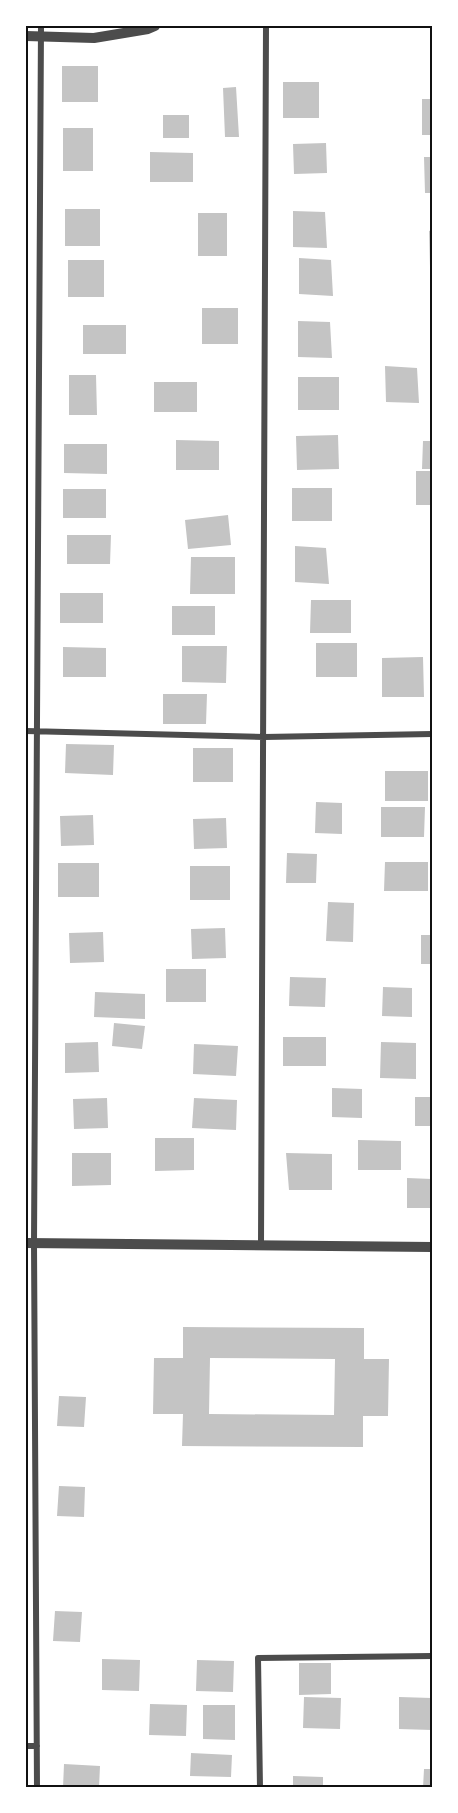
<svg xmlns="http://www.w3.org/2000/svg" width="458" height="1813" viewBox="0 0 458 1813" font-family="'Work Sans',sans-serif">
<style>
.building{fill:#c4c4c4;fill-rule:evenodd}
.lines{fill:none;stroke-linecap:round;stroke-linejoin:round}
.minor{stroke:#4c4c4c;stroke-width:6}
.tertiary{stroke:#4c4c4c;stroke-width:10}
.neatline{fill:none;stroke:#111;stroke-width:2}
</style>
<rect width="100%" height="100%" fill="#fff"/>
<path class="building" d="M62 66H98V102H62Z
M283 82H319V118H283Z
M236 87 239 137H225L223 88Z
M422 99H432V135H422Z
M163 115H189V138H163Z
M63 128H93V171H63Z
M326 143 327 173 294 174 293 144Z
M150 152 193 153V182H150Z
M424 157H432V193H425Z
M65 209H100V246H65Z
M293 211 325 212 327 248 293 247Z
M198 213H227V256H198Z
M432 230V267H430L429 231Z
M299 258 331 260 333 296 299 294Z
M68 260H104V297H68Z
M202 308H238V344H202Z
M298 321 330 322 332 358 298 357Z
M83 325H126V354H83Z
M385 366 417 368 419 403 386 402Z
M69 375H96L97 415H69Z
M298 377H339V410H298Z
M154 382H197V412H154Z
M338 435 339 469 297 470 296 436Z
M176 440 219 441V470H176Z
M423 441H432V469H422Z
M64 444H107V474L64 473Z
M416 471H432V505H416Z
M292 488H332V521H292Z
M63 489H106V518H63Z
M228 515 231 545 188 549 185 520Z
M67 535H111L110 564H67Z
M295 546 326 548 329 584 295 582Z
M191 557H235V594H190Z
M60 593H103V623H60Z
M311 600H351V633H310Z
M172 606H215V635H172Z
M316 643H357V677H316Z
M182 646H227L226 683 182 682Z
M63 647 106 648V677H63Z
M423 657 424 697H382V658Z
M163 694H207L206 724H163Z
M66 744 114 745 113 775 65 773Z
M193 748H233V782H193Z
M385 771H428V801H385Z
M316 802 342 803V834L315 833Z
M381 807H425L424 837H381Z
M93 815 94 845 61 846 60 816Z
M226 818 227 848 194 849 193 819Z
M287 853 317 854 316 883H286Z
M385 862H428V891H384Z
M58 863H99V897H58Z
M190 866H230V900H190Z
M328 902 354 903 353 942 326 941Z
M225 928 226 958 192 959 191 929Z
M103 932 104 962 70 963 69 933Z
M421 935H432V964H421Z
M166 969H206V1002H166Z
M290 977 326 978 325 1007 289 1006Z
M383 987 412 988V1017L382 1016Z
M95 992 145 994V1019L94 1017Z
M114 1023 145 1026 142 1049 112 1046Z
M283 1037H326V1066H283Z
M98 1042 99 1072 65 1073V1043Z
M381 1042 416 1043V1079L380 1078Z
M194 1044 238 1046 236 1076 193 1074Z
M332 1088 362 1089V1118L332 1117Z
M415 1097H432V1126H415Z
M107 1098 108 1128 74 1129 73 1099Z
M194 1098 237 1100 236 1130 192 1128Z
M155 1138H194V1170L155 1171Z
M358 1140 401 1141V1170H358Z
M72 1153H111V1185L72 1186Z
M286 1153 332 1154V1190H289Z
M407 1178 432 1179V1208H407Z
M183 1327 364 1328V1359H389L388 1416H363V1447L182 1446 183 1414H153L154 1358H183ZM210 1358 335 1359 334 1415 209 1414Z
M59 1396 86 1397 84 1427 57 1426Z
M59 1486 85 1487 84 1517 57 1516Z
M55 1611 82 1612 80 1642 53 1641Z
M102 1659 140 1660 139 1691 102 1690Z
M197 1660 234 1661 233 1692 196 1691Z
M299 1663H331V1694L299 1695Z
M304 1697 341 1698 340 1729 303 1728Z
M399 1697 432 1698V1730L399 1729Z
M150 1704 187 1705 186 1736 149 1735Z
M203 1705H235V1740L203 1739Z
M191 1753 232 1755 231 1777 190 1776Z
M64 1764 100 1766 99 1788H63Z
M424 1769H432V1788H423Z
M293 1776 323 1777V1788H293Z"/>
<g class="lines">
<path class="minor" d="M26 731 264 737 432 734
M261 1244 266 26
M26 1746H37
M37 1788 34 1243 41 26
M260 1788 258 1658 432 1656"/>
<path class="tertiary" d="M26 36 94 38 148 29 155 26
M26 1243 432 1247"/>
</g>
<rect width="458" height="1813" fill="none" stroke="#ffffff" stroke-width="54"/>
<rect x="27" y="27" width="404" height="1759" class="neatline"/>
</svg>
